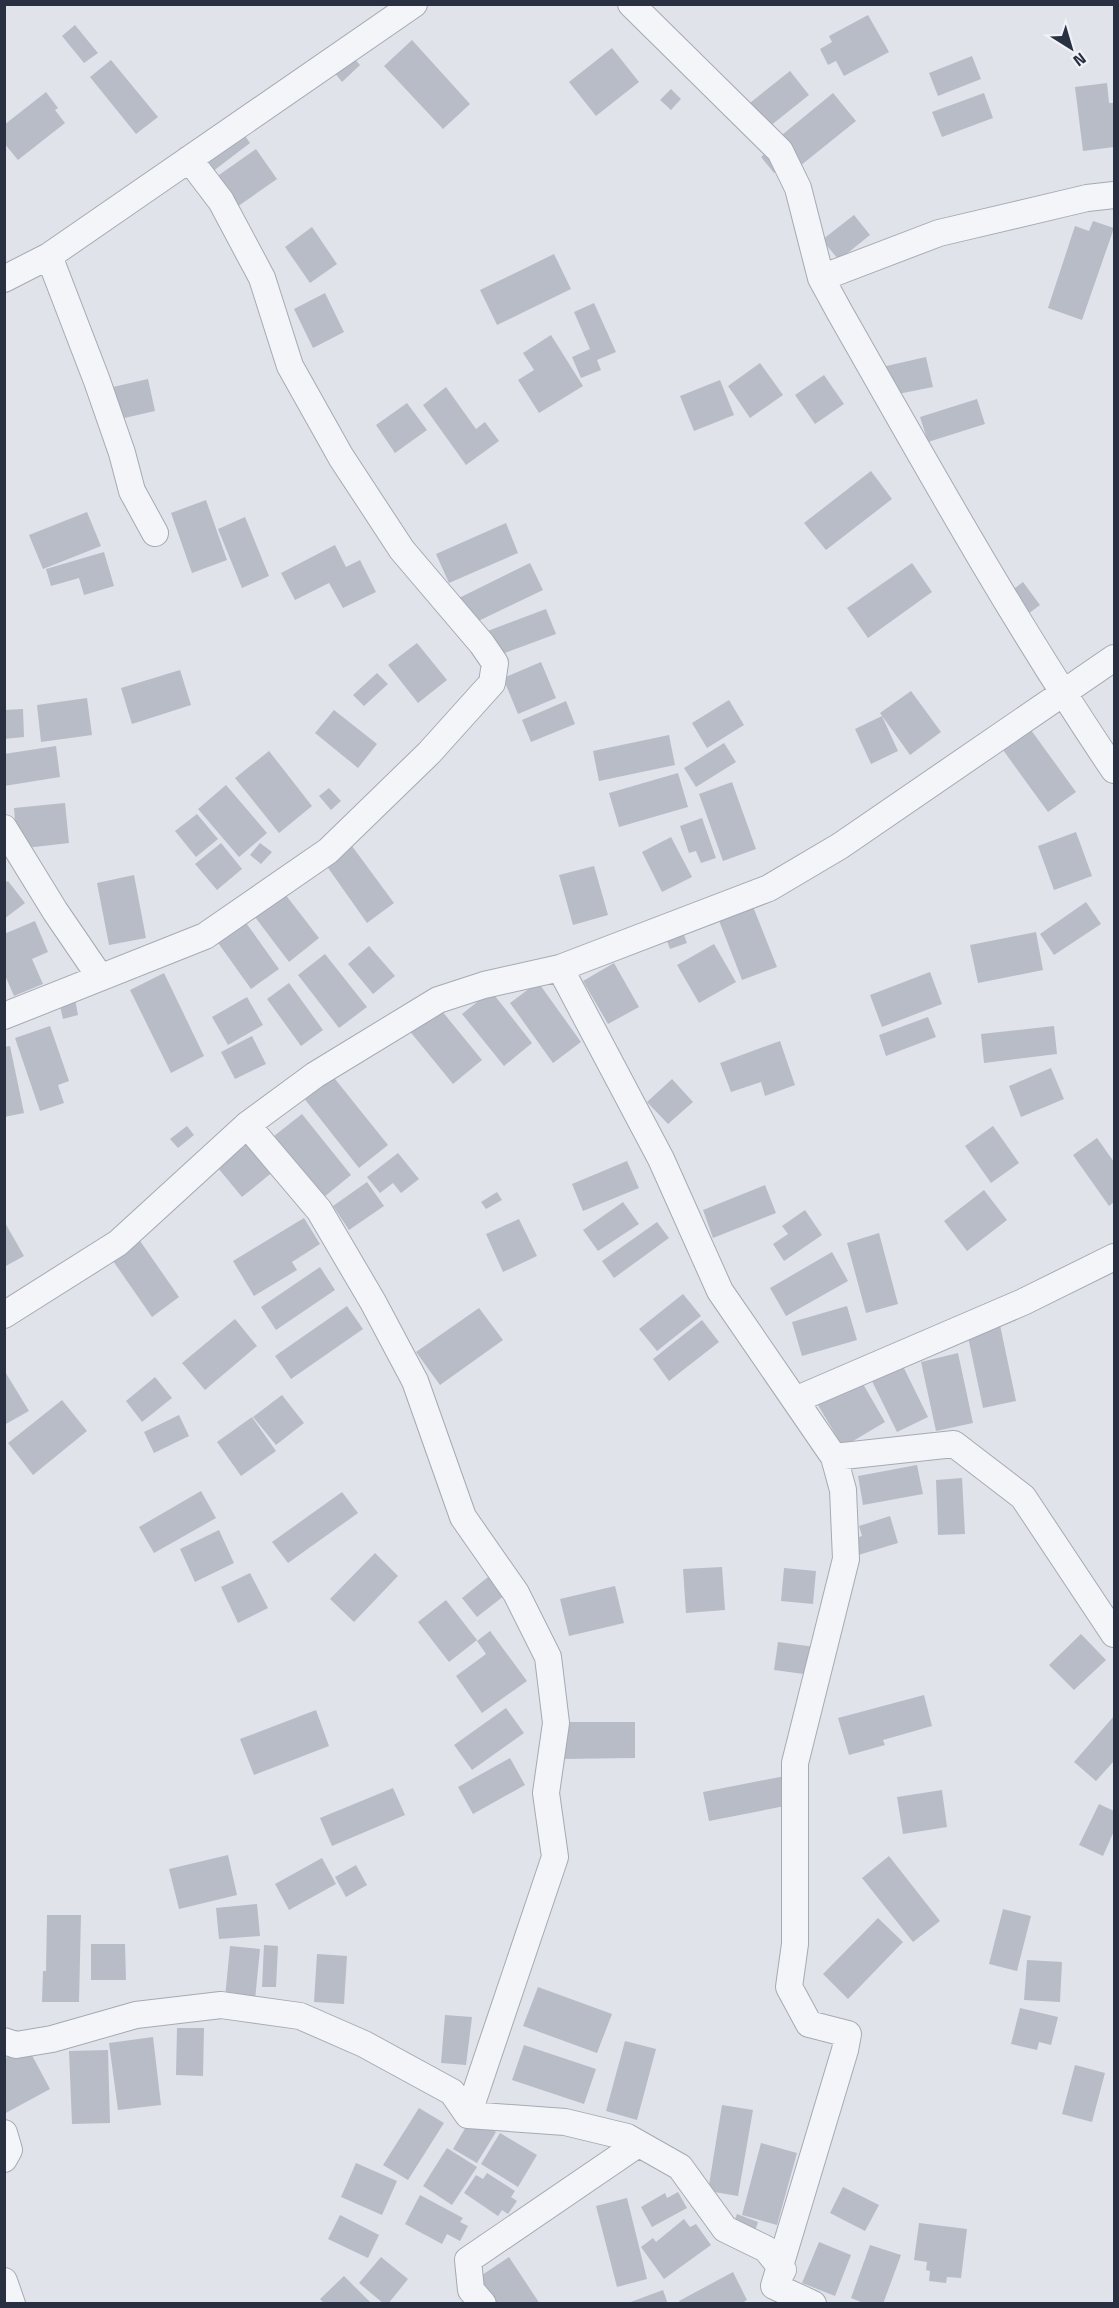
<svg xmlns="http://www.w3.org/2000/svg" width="1119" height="2308" viewBox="0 0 1119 2308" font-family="'Titillium Web',sans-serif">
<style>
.building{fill:#b8bcc7}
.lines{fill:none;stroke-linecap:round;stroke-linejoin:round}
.minor-casing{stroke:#a5aab4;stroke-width:28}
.minor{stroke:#f3f5f8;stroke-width:26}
</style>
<rect width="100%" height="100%" fill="#e0e3ea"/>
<path class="building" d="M868 15 889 52 844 76 836 61 828 65 820 49 832 42 829 36Z
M75 25 98 53 84 63 62 36Z
M412 40 470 104 443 129 384 66Z
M612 48 639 82 596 116 569 82Z
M352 56 360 65 342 82 334 72Z
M972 56 981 79 938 96 929 73Z
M111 60 158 117 136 134 90 77Z
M790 71 809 95 755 138 736 114Z
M1107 83 1109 103H1114V147L1083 151 1075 87Z
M671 89 681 99 671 110 660 100Z
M46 92 58 108 55 110 65 123 18 160 4 143V125Z
M833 93 856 121 800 166 777 139Z
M984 93 993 118 942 137 932 112Z
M243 133 250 143 212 172 204 163Z
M773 146 787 161 774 173 761 157Z
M256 149 277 179 221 218 199 189Z
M854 215 870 235 839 260 822 240Z
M1093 221 1114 228 1082 320 1048 308 1075 226 1089 231Z
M312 227 337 264 310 283 285 247Z
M554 254 571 289 497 325 480 290Z
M325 293 344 332 313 348 294 309Z
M594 303 616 352 597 360 601 370 581 378 572 357 590 349 574 312Z
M551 335 583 386 539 413 518 380 534 370 523 353Z
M926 357 933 387 888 396 882 367Z
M760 363 783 395 750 418 728 386Z
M824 375 844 404 815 424 795 395Z
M148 379 155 411 120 419 113 387Z
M720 380 734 415 694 431 680 396Z
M446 387 476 429 485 422 499 441 466 465 423 405Z
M977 399 985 424 928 442 920 417Z
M407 403 427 430 395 453 376 425Z
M871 471 892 499 826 550 804 523Z
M206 500 227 560 192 573 171 513Z
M87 512 101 546 43 569 29 535Z
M245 517 269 576 242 588 218 529Z
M506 523 518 553 449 583 436 554Z
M335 545 346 567 360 560 376 592 343 608 329 583 295 600 281 573Z
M104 552 114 586 84 595 79 578 51 586 46 569Z
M530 563 543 590 468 626 455 600Z
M912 563 932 592 868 638 847 608Z
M1023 582 1040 605 1016 623 999 600Z
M546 609 556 634 486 660 477 635Z
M417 643 447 680 418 703 388 665Z
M541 662 556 698 518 714 503 678Z
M180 670 191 705 132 724 121 688Z
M377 673 388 684 364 706 353 695Z
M911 691 941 732 910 755 880 713Z
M87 698 92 735 41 742 37 705Z
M729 700 744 725 707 748 692 723Z
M566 701 575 724 531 742 522 720Z
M23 709 24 737 4 739V710Z
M334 710 377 744 358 768 315 733Z
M882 716 898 751 871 764 855 729Z
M1031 730 1076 792 1048 812 1003 750Z
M669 735 675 765 599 781 593 751Z
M724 743 736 762 696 787 684 768Z
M56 746 60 777 4 786V754Z
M269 751 312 806 279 833 235 778Z
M678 773 688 807 619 827 609 793Z
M732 782 756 849 723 861 699 794Z
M226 785 267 833 239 857 198 809Z
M329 788 341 801 331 810 319 796Z
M65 803 69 843 17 849 14 808Z
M197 814 218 839 196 857 175 831Z
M702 818 716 858 701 863 696 851 689 853 680 826Z
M1076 832 1092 876 1054 890 1038 846Z
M671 837 692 877 662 892 642 852Z
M221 843 242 869 217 890 195 864Z
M260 843 272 852 261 864 250 855Z
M352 846 394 903 367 923 326 865Z
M594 866 608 915 573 925 559 875Z
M134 875 146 938 109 945 97 883Z
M8 881 25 903 4 919V883Z
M285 894 319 938 289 962 255 917Z
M1086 902 1101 924 1054 955 1040 934Z
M752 904 777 967 742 980 718 918Z
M244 920 279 969 251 989 216 940Z
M35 921 48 952 32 959 43 984 14 996 4 973V934Z
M681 927 687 943 670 949 664 933Z
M1036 932 1043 970 978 983 970 945Z
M714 944 736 982 699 1003 677 965Z
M369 946 395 976 373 994 348 964Z
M325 954 367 1007 339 1028 298 975Z
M614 963 639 1007 608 1024 583 981Z
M930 972 942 1004 882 1027 870 995Z
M164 973 204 1056 171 1073 130 990Z
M538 982 581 1042 553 1063 510 1003Z
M289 983 323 1030 301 1046 267 999Z
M491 991 532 1043 504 1066 462 1014Z
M247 997 263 1025 228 1045 212 1017Z
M75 999 78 1015 63 1019 59 1002Z
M437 1005 482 1060 453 1084 408 1029Z
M928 1017 936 1037 886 1056 879 1035Z
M50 1026 69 1081 58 1085 64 1103 40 1111 15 1038Z
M1054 1026 1057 1054 984 1063 981 1034Z
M252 1036 266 1064 235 1079 221 1052Z
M780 1041 795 1085 765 1096 761 1082 731 1092 720 1063Z
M10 1046 24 1113 4 1117V1047Z
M1051 1068 1064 1099 1021 1117 1009 1086Z
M327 1069 388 1145 359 1168 303 1097Z
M672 1079 693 1102 668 1124 647 1102Z
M302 1114 351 1175 324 1197 274 1136Z
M187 1126 194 1135 178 1148 170 1139Z
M993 1126 1019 1163 991 1183 965 1146Z
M1097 1138 1114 1162V1202L1109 1206 1073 1155Z
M250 1142 274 1171 242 1197 218 1168Z
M398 1153 419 1179 401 1193 393 1183 380 1193 367 1177Z
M627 1161 639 1188 583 1211 572 1184Z
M367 1182 384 1206 349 1230 333 1206Z
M765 1185 776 1213 713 1238 703 1210Z
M984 1190 1007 1220 967 1251 944 1221Z
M497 1192 502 1200 486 1209 481 1202Z
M623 1202 639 1224 598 1251 583 1230Z
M805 1210 822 1235 784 1261 773 1244 788 1234 782 1226Z
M304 1218 320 1244 292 1262 297 1270 254 1296 233 1261Z
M519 1219 537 1256 503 1272 486 1234Z
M4 1221 24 1256 4 1267Z
M657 1222 669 1238 614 1278 602 1261Z
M879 1233 898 1304 866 1313 847 1243Z
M138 1238 179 1297 152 1317 111 1258Z
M832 1252 848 1281 786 1316 770 1288Z
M320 1267 335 1290 276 1330 261 1307Z
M683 1294 701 1316 657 1351 639 1329Z
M347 1306 363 1329 291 1379 275 1356Z
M847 1306 857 1340 802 1356 792 1322Z
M479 1308 503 1340 440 1385 416 1352Z
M235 1319 257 1346 205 1390 182 1363Z
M702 1320 719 1342 669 1381 653 1359Z
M1000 1325 1016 1401 983 1408 967 1332Z
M958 1353 973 1423 936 1431 921 1362Z
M899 1358 928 1417 897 1432 868 1373Z
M4 1370 29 1411 4 1425Z
M855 1370 885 1422 843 1447 812 1395Z
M155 1377 172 1398 142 1422 126 1401Z
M282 1395 304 1423 276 1445 253 1417Z
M62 1400 87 1431 33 1475 8 1443Z
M179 1415 189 1436 154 1453 144 1432Z
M252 1417 276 1451 241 1476 217 1442Z
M917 1465 923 1494 863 1505 858 1476Z
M962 1478 965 1534 938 1535 936 1480Z
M201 1491 216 1518 154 1553 139 1527Z
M342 1492 358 1513 288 1563 272 1542Z
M890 1516 898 1543 855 1556 850 1540 862 1536 859 1526Z
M219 1530 234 1563 195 1582 180 1549Z
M375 1553 398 1576 354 1622 330 1599Z
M722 1567 725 1610 686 1613 683 1569Z
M784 1568 816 1571 813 1604 781 1601Z
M250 1573 268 1608 238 1623 221 1587Z
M493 1573 509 1592 477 1617 462 1598Z
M615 1586 624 1623 569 1636 560 1599Z
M446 1600 477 1640 449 1662 418 1622Z
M490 1631 527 1681 482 1713 456 1676 486 1654 477 1641Z
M1081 1634 1106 1660 1074 1690 1049 1665Z
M778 1642 815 1647 811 1675 774 1670Z
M924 1695 932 1726 883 1740 885 1745 849 1755 838 1718Z
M506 1708 524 1733 472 1770 454 1745Z
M316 1710 329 1746 254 1775 240 1739Z
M1114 1716V1761L1096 1781 1074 1762Z
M562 1722H635V1758L562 1759Z
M510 1758 525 1785 473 1814 458 1787Z
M785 1776 790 1805 709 1821 703 1792Z
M393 1788 405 1815 332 1846 320 1818Z
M942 1790 947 1827 903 1834 897 1797Z
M1099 1804 1114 1811V1831L1103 1856 1079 1845Z
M228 1855 237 1895 179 1909 169 1869Z
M889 1856 940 1921 913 1942 862 1878Z
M322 1858 336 1884 289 1910 275 1884Z
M356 1865 367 1885 346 1897 335 1877Z
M257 1904 260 1936 219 1939 216 1908Z
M1003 1909 1031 1916 1017 1971 989 1964Z
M47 1915H81L79 2002H42L43 1971H46Z
M878 1918 903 1942 848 1999 823 1974Z
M91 1944H125L126 1980H91Z
M264 1945 278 1946 276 1987H262Z
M230 1946 260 1949 255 2000 225 1998Z
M317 1954 347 1956 344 2004 314 2002Z
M1027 1960 1062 1962 1060 2002 1024 2000Z
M538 1987 612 2014 597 2053 523 2026Z
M1020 2008 1058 2017 1051 2045 1039 2042 1037 2050 1011 2044Z
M445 2015 472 2017 466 2065 441 2063Z
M177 2028H204L203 2076 176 2075Z
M153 2037 161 2105 118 2110 109 2043Z
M625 2041 656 2049 637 2120 606 2111Z
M524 2045 596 2069 584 2104 512 2080Z
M27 2046 50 2089 4 2114V2059Z
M108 2050 110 2123 72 2124 69 2051Z
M1075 2065 1105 2073 1092 2122 1062 2114Z
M722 2105 753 2110 738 2196 708 2191Z
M419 2108 444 2123 408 2180 383 2165Z
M471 2118 496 2132 477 2163 453 2149Z
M500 2133 537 2155 518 2187 481 2164Z
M761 2143 797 2153 777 2225 742 2215Z
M447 2148 477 2167 452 2205 423 2186Z
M356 2163 397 2181 382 2215 341 2197Z
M487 2173 515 2191 511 2197 517 2201 508 2214 502 2210 498 2216 464 2193 476 2175 483 2179Z
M843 2187 879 2205 865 2231 830 2213Z
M678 2192 687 2208 652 2227 641 2207 665 2193 667 2198Z
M420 2195 463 2218 460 2222 468 2226 460 2241 447 2234 442 2244 405 2224Z
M627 2198 647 2279 617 2287 596 2206Z
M737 2214 758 2222 754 2234 732 2226Z
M340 2215 379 2235 368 2258 328 2239Z
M684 2219 690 2227 696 2224 711 2245 664 2279 641 2247 653 2238 656 2242Z
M919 2223 967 2229 961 2278 947 2277 946 2283 929 2281 930 2271 926 2270 927 2262 914 2260Z
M819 2242 851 2255 835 2296 802 2283Z
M870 2245 901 2255 883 2304H866L851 2298Z
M381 2257 408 2279 388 2304H384L359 2283Z
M509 2257 540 2304H497L479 2277Z
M733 2272 747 2300 740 2304H681L679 2301Z
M344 2276 372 2304H325L320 2299Z
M663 2290 668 2304H628V2303Z"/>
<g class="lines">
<g class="minor-casing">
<path id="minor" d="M631 4 780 151 798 188 821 278 839 311C927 466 1014 622 1114 770
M49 256 97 381 122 453 132 491 155 533
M821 278 939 233 1087 198 1114 195
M4 279 49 256 414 4
M4 828 55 911 100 977
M560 968 661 1159 720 1291 834 1457 843 1490 846 1559 795 1763V1944L789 1987 809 2024 848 2034 845 2050 774 2286
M4 1016 205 936 328 851 429 753 492 683 495 663 482 644 402 550 341 457 290 366 262 278 221 201 189 159
M247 1125 319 1210 373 1302 415 1381 463 1517 516 1593 548 1657 556 1723 546 1793 555 1857 468 2115
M4 1315 118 1243 247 1125 315 1075 438 1000 484 985 560 968 769 888 840 846 1114 658
M795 1400 1023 1302 1114 1257
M834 1457 954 1444 1023 1497 1114 1634
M4 2041 16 2045 52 2039 136 2015 221 2005 300 2016 364 2044 452 2092 468 2115 565 2122 627 2137 680 2167 725 2229 766 2249 783 2270 774 2286 813 2304
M4 2133 9 2150 4 2159
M4 2281 12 2304
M483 2304 471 2290 468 2260 638 2144"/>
</g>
<use href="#minor" class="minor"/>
</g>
<rect width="1119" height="2308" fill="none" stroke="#283042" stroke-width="12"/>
<g transform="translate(1071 48) rotate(143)" stroke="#f0f2f7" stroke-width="4.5" paint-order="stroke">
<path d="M0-4.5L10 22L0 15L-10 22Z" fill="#283042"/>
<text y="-9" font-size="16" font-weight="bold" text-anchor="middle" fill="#283042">N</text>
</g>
</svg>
